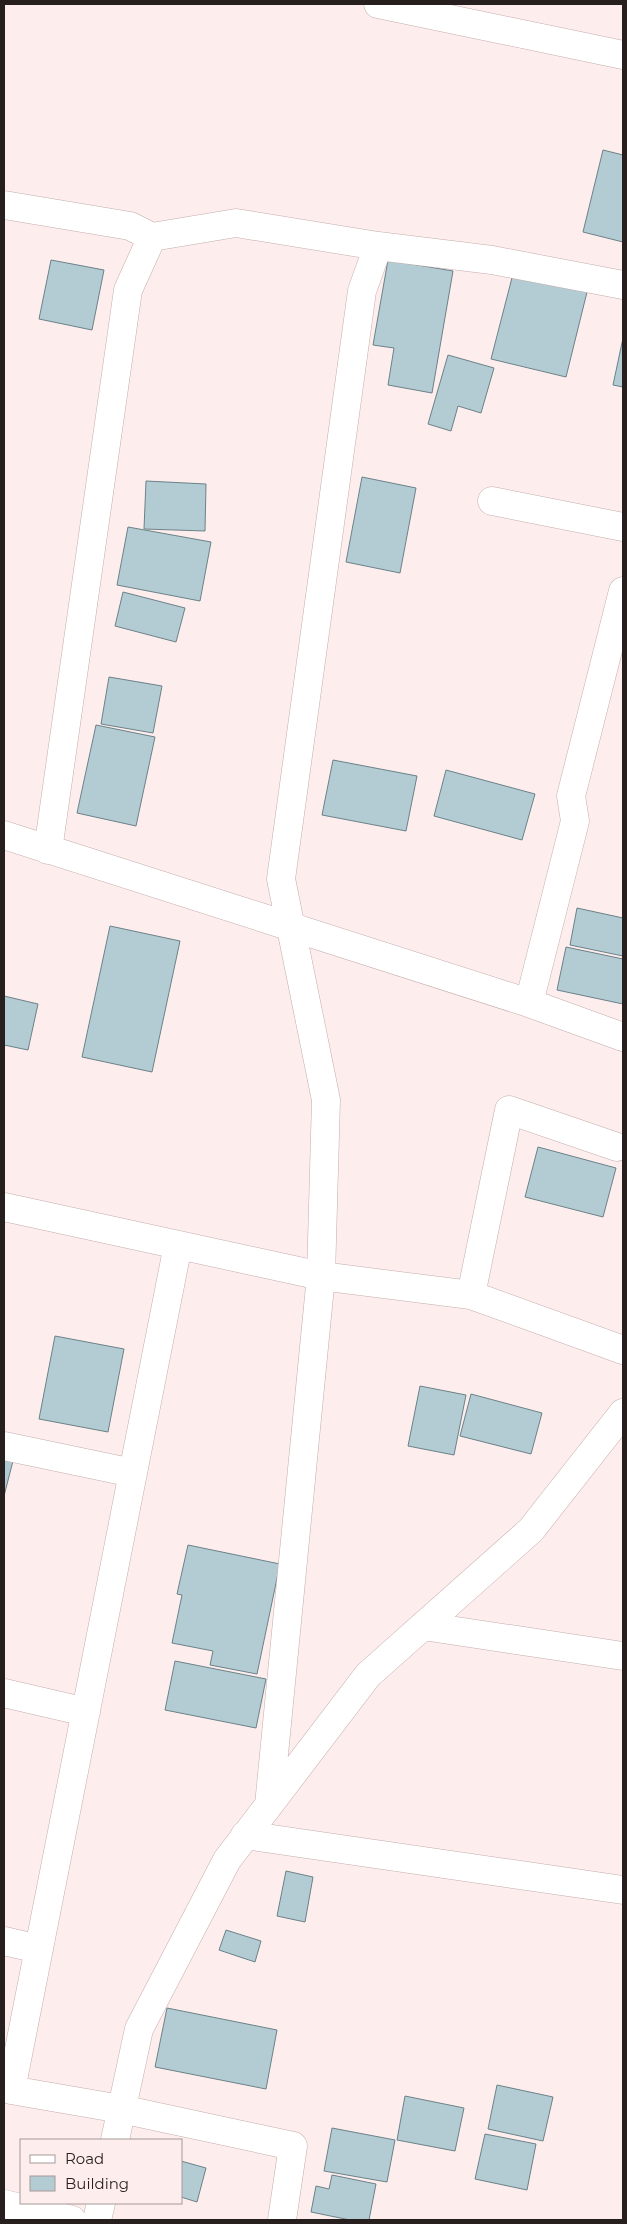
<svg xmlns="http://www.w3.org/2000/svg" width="627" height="2224" viewBox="0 0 627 2224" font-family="Montserrat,sans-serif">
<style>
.building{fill:#b3cbd2;stroke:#6b8288}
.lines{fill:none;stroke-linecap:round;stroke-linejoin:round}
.street-casing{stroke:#c5adac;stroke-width:29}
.street{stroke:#fff;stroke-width:28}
</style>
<rect width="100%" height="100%" fill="#fdeded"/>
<path class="building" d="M603 150 623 155V242L583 232Z
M51 260 104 270 92 330 39 319Z
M388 260 453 271 432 393 388 385 394 348 373 345Z
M514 270 588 288 566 377 491 359Z
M623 338V387L613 385Z
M448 355 494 368 481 413 458 406 451 431 428 424Z
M362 477 416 488 400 573 346 562Z
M146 481 206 484 205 531 144 529Z
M128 527 211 542 200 601 117 585Z
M123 592 185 608 176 642 115 626Z
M109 677 162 686 153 733 101 724Z
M96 725 155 737 136 826 77 813Z
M333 760 417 776 406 831 322 815Z
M446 770 535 794 522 840 434 816Z
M577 908 623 918V956L570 945Z
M110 926 180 941 152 1072 82 1057Z
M566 947 623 959V1004L557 990Z
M4 996 38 1004 28 1050 4 1045Z
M538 1147 616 1168 603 1217 525 1197Z
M55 1336 124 1349 108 1432 39 1419Z
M420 1386 466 1395 454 1455 408 1446Z
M471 1394 542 1413 531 1454 460 1436Z
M4 1458 13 1461 4 1496Z
M188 1545 280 1564 257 1674 210 1665 213 1651 172 1643 182 1595 177 1594Z
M175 1661 266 1679 256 1728 165 1710Z
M286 1871 313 1877 305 1922 277 1916Z
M226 1930 261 1941 255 1962 219 1950Z
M167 2008 277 2030 266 2089 155 2067Z
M497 2085 553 2097 543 2141 488 2129Z
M405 2096 464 2108 455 2151 397 2140Z
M332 2128 395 2140 387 2182 324 2171Z
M485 2134 536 2144 527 2190 475 2179Z
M181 2161 206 2168 197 2202 181 2197Z
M332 2175 376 2184 369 2220H350L311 2212 316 2186 329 2189Z"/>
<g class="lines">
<g class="street-casing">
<path id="street" d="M378 4 623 55
M4 205 130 226 152 237 236 223 378 246 492 260 623 285
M492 501 623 527
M4 835 529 1003 623 1037
M48 850 128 290 152 237
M529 1003 575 821 571 796 623 591
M4 1207 321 1276 471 1295 623 1350
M178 1245 11 2090 121 2109 293 2146 282 2220
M471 1295 509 1110 617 1147
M4 1446 133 1473
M423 1626 623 1656
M4 1693 86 1712
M269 1805 321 1276 326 1100 281 879 362 291 378 246
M245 1835 623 1890
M4 1941 39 1949
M115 2140 139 2029 227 1860 368 1675 531 1530 623 1413
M4 2204 72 2220
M97 2220 101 2203"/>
</g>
<use href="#street" class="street"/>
</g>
<rect width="627" height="2224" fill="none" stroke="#271e1e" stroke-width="10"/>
<rect x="20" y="2139" width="162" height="65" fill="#fdeded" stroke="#a79a9a"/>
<rect x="30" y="2155" width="25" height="8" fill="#ffffff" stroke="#a79a9a"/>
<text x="65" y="2164" font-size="15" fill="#271e1e">Road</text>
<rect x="30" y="2176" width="25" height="15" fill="#b3cbd2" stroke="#a79a9a"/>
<text x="65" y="2189" font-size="15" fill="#271e1e">Building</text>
</svg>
